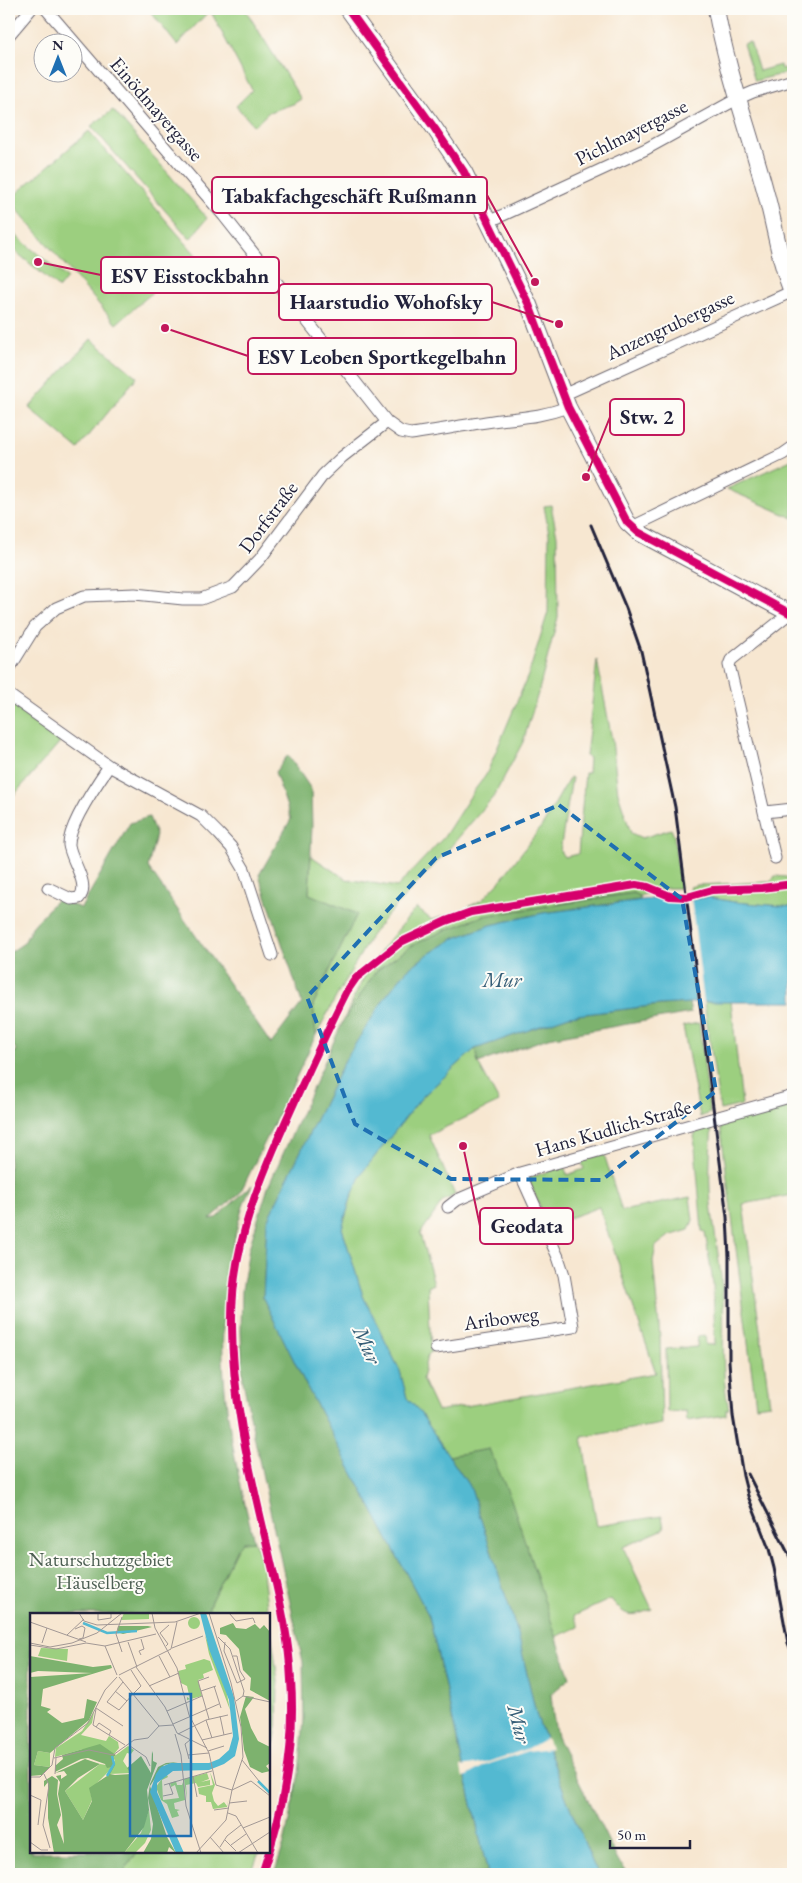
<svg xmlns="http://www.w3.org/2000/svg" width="802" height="1883" viewBox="0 0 802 1883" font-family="'EB Garamond',serif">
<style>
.green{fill:#9ccf7f;stroke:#5f785d}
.forest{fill:#7db26e;stroke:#506a54}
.water{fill:#53b9d1;stroke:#3a6e86}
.pier{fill:#f7e7d1}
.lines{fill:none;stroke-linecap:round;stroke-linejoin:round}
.street-casing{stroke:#6d6770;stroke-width:13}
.secondary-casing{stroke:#6d6770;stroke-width:18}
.street{stroke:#fff;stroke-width:11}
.secondary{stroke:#fff;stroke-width:16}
.rail{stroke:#22223b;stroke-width:3}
.cycleway-casing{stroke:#fdfcf7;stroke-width:11}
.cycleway{stroke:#d6006c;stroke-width:8}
.marked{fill:none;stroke:#1f6fb2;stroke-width:4;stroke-dasharray:10 6;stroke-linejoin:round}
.labels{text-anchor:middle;stroke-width:4;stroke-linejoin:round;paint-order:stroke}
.street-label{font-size:20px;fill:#22223b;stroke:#fdfcf7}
.park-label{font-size:20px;fill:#4d5f53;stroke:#fdfcf7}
.water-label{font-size:21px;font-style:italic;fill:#365e77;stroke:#fdfcf7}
.inset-river{fill:none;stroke:#53b9d1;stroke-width:2.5}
.inset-road{fill:none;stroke:#a29895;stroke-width:1}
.view{fill:#1f6fb2;fill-opacity:0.15;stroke:#1f6fb2;stroke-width:2.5}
.inset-edge{fill:none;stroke:#22223b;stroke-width:2.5}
.leader{fill:none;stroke:#c2185b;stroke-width:2}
.callout-dot{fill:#c2185b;stroke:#fdfcf7;stroke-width:2}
.callout{fill:#fdfcf7;stroke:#c2185b;stroke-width:2}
.callout-label{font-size:21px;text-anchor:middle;font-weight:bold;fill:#22223b}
</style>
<rect width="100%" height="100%" fill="#fdfcf7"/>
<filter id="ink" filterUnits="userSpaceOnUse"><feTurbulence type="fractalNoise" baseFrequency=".02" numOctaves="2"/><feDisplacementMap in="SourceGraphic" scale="10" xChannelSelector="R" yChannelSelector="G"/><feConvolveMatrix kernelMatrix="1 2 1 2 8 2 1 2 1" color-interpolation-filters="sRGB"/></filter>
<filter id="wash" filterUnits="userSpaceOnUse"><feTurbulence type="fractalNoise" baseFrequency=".0096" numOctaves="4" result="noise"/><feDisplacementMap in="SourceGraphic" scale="20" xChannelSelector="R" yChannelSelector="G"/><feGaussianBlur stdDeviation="1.12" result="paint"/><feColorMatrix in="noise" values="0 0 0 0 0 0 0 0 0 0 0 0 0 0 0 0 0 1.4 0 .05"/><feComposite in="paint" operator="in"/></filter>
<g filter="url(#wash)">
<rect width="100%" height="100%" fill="#f7e7d1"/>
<path class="green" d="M152 9H245L301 99 293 104 269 112 254 126 236 106 252 90 210 10 177 45 150 11Z
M750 42 759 71 780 65 781 69 793 66V71L755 81 743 44Z
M113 110 207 218 190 239 91 126Z
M89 131 196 255 116 324 9 200Z
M9 230 67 278 59 288 9 246Z
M91 339 137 377 78 449 29 408Z
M793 459V518L727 489Z
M551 505 557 536 558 617 539 690 523 742 494 796 447 851 384 919 371 936 335 999 316 1035 313 1005 357 914 309 894 311 856 346 879 397 887 444 837 473 792 486 775 529 673 548 612 549 534 544 506Z
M597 660 612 740 618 793 631 833 642 838 671 829 674 836 680 888H667L639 896 633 893 600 897 483 916 443 931 411 946 343 1021 364 977 386 944 416 908 432 920 460 911 482 900 500 881 544 823 570 777 572 778 560 851 564 857 578 854 585 773H588L589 758 586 756Z
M9 701 15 704 60 742 13 796 9 794Z
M775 876 786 877 790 881V887H793V907L734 902 707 897 691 898 690 887 697 885 770 882Z
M731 1001 742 1105 720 1110 704 1002Z
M699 1023 710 1113 700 1117 683 1026Z
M475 1049 478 1063 499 1102 429 1135 455 1195 443 1201 420 1234 434 1284 428 1287 431 1352 427 1356 422 1379 437 1411 656 1373 599 1207 548 1226 529 1181 531 1177 564 1166 567 1175 584 1169 581 1160 604 1154 622 1211 690 1197 693 1220 689 1230 669 1236 656 1246 653 1261 660 1337 662 1424 582 1437 597 1526 662 1516 664 1529 623 1547 652 1609C630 1618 625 1617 611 1599L574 1616 579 1627 555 1637 535 1572 489 1449 449 1456 419 1411 407 1398 400 1371 363 1296 342 1228 351 1198 361 1174 422 1097Z
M793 1101V1195L743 1204 770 1404 756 1406 720 1123Z
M712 1125C710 1154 708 1183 712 1212 716 1241 721 1270 723 1299 725 1336 720 1372 729 1409H726V1415L687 1421 686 1411 667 1412 666 1349 697 1347 698 1336 705 1335 706 1345 715 1344 713 1283 705 1232 702 1231 694 1136 700 1127Z
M254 1541 261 1557 268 1614H207L211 1601 237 1548 243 1542Z
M269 1617 278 1681 277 1726 269 1773Z
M137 1852H259L251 1874H123Z"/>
<path class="forest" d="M288 755 311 789 312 826 309 894 357 914 313 1005 316 1035 286 1099 240 1193 210 1219 216 1218 252 1185C242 1205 237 1225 233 1247 210 1349 229 1441 254 1541L243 1542 237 1548 211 1601 207 1614H31V1852H137L123 1874H9V1054L17 1051 9 1040V953L24 943 32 927 56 900 81 908 130 823 149 817 156 835 148 867 271 1044 302 1003 259 875 291 819 275 772Z
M633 893 639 896 640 900 543 913 491 925 455 938 427 955 407 970 386 996 345 1060 267 1221 263 1298 307 1387 429 1616 488 1874H274L284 1844 299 1774 304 1719 303 1662 258 1455 243 1381 241 1331 242 1290 249 1248 268 1187 343 1021 376 971 411 946 443 931 483 916Z
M689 1003 691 1013 548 1038 478 1063 475 1049 569 1016 659 1005Z
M489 1449 511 1499 570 1678 551 1694 553 1715 557 1737 618 1861 629 1874H599L593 1864 565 1795 536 1714 518 1634 471 1489 449 1456Z"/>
<path class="water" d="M707 897 734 902 793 907V1002H704L659 1005 569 1016 475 1049 422 1097 361 1174 351 1198 342 1228 363 1296 400 1371 407 1398 419 1411 471 1489 518 1634 536 1714 565 1795 593 1864 599 1874H488L429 1616 307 1387 263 1298 267 1221 345 1060 386 996 407 970 427 955 455 938 491 925 543 913 650 899 668 898 681 902Z"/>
<path class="pier" d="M691 898 704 1002 705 1004 696 1005 683 899Z
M547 1738 551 1748 528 1751 486 1765 463 1778 461 1767 485 1763 527 1749Z"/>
</g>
<g filter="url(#ink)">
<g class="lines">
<g class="street-casing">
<path id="street" d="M46 9 224 216 387 422
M9 35 31 9
M488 222 646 149 737 99 753 92 793 80
M563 395 793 291
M632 527 783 454 793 447
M9 669 35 627 56 608 84 596 135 594 183 599H201L233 587 260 559 323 475 342 457 387 422 401 432 411 434C440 430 470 424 500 420 526 417 543 416 568 407
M9 695 109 766 201 816 219 834 231 847 244 869 272 955
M765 812 793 809
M775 858 729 665 731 660 790 613
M48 888 71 899 79 898C91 885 71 861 69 845 68 826 98 782 109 766
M448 1207 457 1200 520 1173 793 1096
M436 1348 573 1327 564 1275 558 1257 520 1173"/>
</g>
<g class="secondary-casing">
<path id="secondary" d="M348 9 435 129 464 172 529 305 568 407 627 522 638 532 793 615
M716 9C727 71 749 130 765 190 775 225 779 261 793 294"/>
</g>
<use href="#street" class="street"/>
<use href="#secondary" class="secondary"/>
<path class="rail" d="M591 525 626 608 641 651 675 807 727 1217 729 1257V1361L733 1416 743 1476 748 1496 769 1549 774 1568 788 1643 793 1655
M748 1474 793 1563"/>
<g class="cycleway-casing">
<path id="cycleway" d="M348 9 435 129 464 172 529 305 568 407 627 522 638 532 793 615
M262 1874C283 1812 296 1746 291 1680 289 1635 278 1593 268 1549 250 1473 231 1396 232 1318 232 1241 263 1171 294 1103 311 1066 328 1028 347 991L356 978 401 942 446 921 471 912 636 885 648 887 670 896 687 897 712 890 762 888 793 884"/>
</g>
<use href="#cycleway" class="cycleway"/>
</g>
</g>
<path class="marked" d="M559 805 682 899 716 1091 602 1180 451 1179 355 1124 307 997 436 858Z"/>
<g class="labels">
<g class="street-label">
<text transform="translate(157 109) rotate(49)" y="7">Einödmayergasse</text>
<text transform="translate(631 132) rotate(-27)" y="7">Pichlmayergasse</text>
<text transform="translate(670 325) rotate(-25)" y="7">Anzengrubergasse</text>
<text transform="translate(268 517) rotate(-53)" y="7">Dorfstraße</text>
<text transform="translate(613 1128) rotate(-16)" y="7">Hans Kudlich-Straße</text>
<text transform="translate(501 1318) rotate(-8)" y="7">Ariboweg</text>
</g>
<g class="park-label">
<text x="100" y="1566">Naturschutzgebiet<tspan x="100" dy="23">Häuselberg</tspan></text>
</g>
<g class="water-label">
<text x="502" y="987">Mur</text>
<text transform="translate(367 1345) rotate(65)" y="7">Mur</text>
<text transform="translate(519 1724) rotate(75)" y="7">Mur</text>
</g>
</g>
<g transform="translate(30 1613)">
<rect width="240" height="240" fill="#f7e7d1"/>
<path d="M94 0H119V6L91 7ZM158 10a6 6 0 1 1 12 0a6 6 0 1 1-12 0ZM175 22 196 76 200 97 179 41ZM11 35 38 36 37 48 8 43ZM174 46 180 48 183 57 173 61 174 65 168 67 172 83 157 87V84L160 86 157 73 151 70 148 58 156 56 155 52ZM64 99 62 110 51 122 76 128 79 123 88 129 89 135 84 141 73 135 53 136 25 144 26 135 52 118ZM98 133 104 137 101 141 97 140 93 148 101 160 79 161 85 147 82 145ZM8 138 20 140V154L4 152ZM70 151 82 153 81 156 60 177 62 187 53 207 35 178ZM180 159 185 172 182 180 184 188 188 193 194 189 197 193 199 184 197 194 183 196 181 189H176V183L169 181 168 175 183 172ZM136 160 138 164 132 167 133 187 149 185 145 172 141 174 140 170 146 168 147 172H152L154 166 155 187 144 190 145 196 150 197 147 198 149 203 142 205 137 191 131 187 126 174ZM177 160 179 166 171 169 180 167V172L168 174 166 170 156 172 157 187 154 166ZM119 197 121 217 115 230 105 240H94L111 220Z" fill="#9ccf7f"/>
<path d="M203 10 206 15 216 16 225 11 230 16 234 12 240 19V88L220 77 221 65 213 57 209 36 196 22 190 21V15ZM88 13H118L122 14 93 21 87 19ZM0 43 63 54 81 52 82 55 13 76 11 93 21 96 17 99 32 110 54 105 57 86 67 89 59 107 20 140 8 138 4 152 20 154 12 162 0 163V64L62 60 8 58 0 60ZM216 83 224 84 215 96 221 115 228 128 240 134V150L236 153 240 158 232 160 220 154 214 137 210 104ZM70 131 86 142 82 145 85 152 80 161 85 162 101 161 97 155 111 143 121 160 122 138 123 141V148L127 150 117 177 119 197 114 214 94 240H24L18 205V169L14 174V168L22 163 28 167 27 181 31 202 27 212 34 231 32 201 28 181 30 169 26 163 31 162V166L37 162 34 158 25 160 55 146 70 151 48 165 35 178 53 207 62 188 59 175 77 163 82 154 77 155 75 151 58 145 51 146 25 159V153L33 146 32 142ZM148 149 134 152 120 173 137 224 146 240 139 234 137 240H113L121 226 123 211 118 185 120 171 128 154 136 150Z" fill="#7db26e"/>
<path d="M170 0H176L204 84 209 126 205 143 194 151 179 157 143 158 127 170V179L154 240H146L120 179 126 161 131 154 141 150H179L189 146 199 137 203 123 199 87 179 36Z" fill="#53b9d1"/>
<path class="inset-river" d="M53 10 77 20 107 18M77 163 84 151 82 143M228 168 240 180"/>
<path class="inset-road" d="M49 0 54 8 67 12 145 9 171 0M68 0V7L81 5V0M122 0 125 15 147 55 159 102 179 140 186 172 202 177 196 207 166 240M179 0 201 70 211 114 213 144 202 177M199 0 206 8 223 5 225 10M92 4 86 21 92 39M0 9 56 29M45 16 52 13 55 15 53 25 49 26M37 22 54 6M188 24 200 36 214 78 213 83 206 88M111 26 114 36 109 38 111 42M98 29 107 54M195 29 194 38 207 70 215 66 210 58 207 43H203M0 30 20 34 42 30 67 20 92 0M12 30 17 15M0 32 26 36 56 30 75 33 87 62M75 33 126 21M136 33 138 31 130 20 139 12M142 35 173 23M129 43 140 64M106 54 135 94 147 120 177 135M101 57 111 73 103 81M89 62 141 36 147 9M89 64 129 113M93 69 77 89 89 97 103 81M119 73 149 60M184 73 191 95M85 78 97 88M171 78 186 73M213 83 240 89M66 95 93 113M66 96 63 112 95 132M137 98 172 83M190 103 194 122M179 106 168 68 179 64M176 107 182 125M143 111 189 91M66 114 69 110 81 118 79 122M145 121 151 142 156 193 171 240M148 121 176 107 198 102M172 127 202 120M100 133 116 144 120 153M178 138 194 133M158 142 179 140M24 145 59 137 83 142 104 127 118 125 129 113 143 112M159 146 155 131 160 127M212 147 229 168M14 161 19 172 13 212 20 235M25 161 26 145M163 163 167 184M0 164H10L22 152 25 135 58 110 75 77 87 64M134 172 182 158M202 177 221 168 240 183M0 182 11 187 8 212M133 183 143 181 139 170M199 190 217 188M184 197 199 195M198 200 206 203 228 240M213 215 240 204M180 224 194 240M195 227 206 238M0 229 11 237H18M201 232 216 221M190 234 197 223 211 212M208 240 240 219"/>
<path class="view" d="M100 81H161V223H100Z"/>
<rect width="240" height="240" class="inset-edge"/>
</g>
<path class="leader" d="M535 282L487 195M38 262L101 275M559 324L492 302M165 328L248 356M586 477L610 417M463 1146L480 1226"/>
<g class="callout-dot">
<circle cx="535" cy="282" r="5"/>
<circle cx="38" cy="262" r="5"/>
<circle cx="559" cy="324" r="5"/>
<circle cx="165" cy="328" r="5"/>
<circle cx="586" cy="477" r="5"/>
<circle cx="463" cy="1146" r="5"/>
</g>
<g class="callout">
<rect x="212" y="177" width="275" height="36" rx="5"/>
<rect x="101" y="257" width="178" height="36" rx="5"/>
<rect x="279" y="284" width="213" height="36" rx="5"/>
<rect x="248" y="338" width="268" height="36" rx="5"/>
<rect x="610" y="399" width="74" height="36" rx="5"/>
<rect x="480" y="1208" width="93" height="36" rx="5"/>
</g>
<g class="callout-label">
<text x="349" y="203">Tabakfachgeschäft Rußmann</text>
<text x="190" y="283">ESV Eisstockbahn</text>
<text x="386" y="309">Haarstudio Wohofsky</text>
<text x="382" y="364">ESV Leoben Sportkegelbahn</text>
<text x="647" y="424">Stw. 2</text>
<text x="527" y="1233">Geodata</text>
</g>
<rect width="802" height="1883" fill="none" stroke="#fdfcf7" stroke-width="30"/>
<g transform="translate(58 58)"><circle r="24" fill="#fdfcf7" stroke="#a5a5ac"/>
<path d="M0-4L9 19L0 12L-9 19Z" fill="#1f6fb2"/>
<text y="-8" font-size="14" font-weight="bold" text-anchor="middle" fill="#22223b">N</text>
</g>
<path d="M610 1840v8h80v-8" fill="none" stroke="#22223b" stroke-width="2.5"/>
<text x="617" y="1840" font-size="15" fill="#22223b" stroke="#fdfcf7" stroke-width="4" paint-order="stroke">50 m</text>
</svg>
